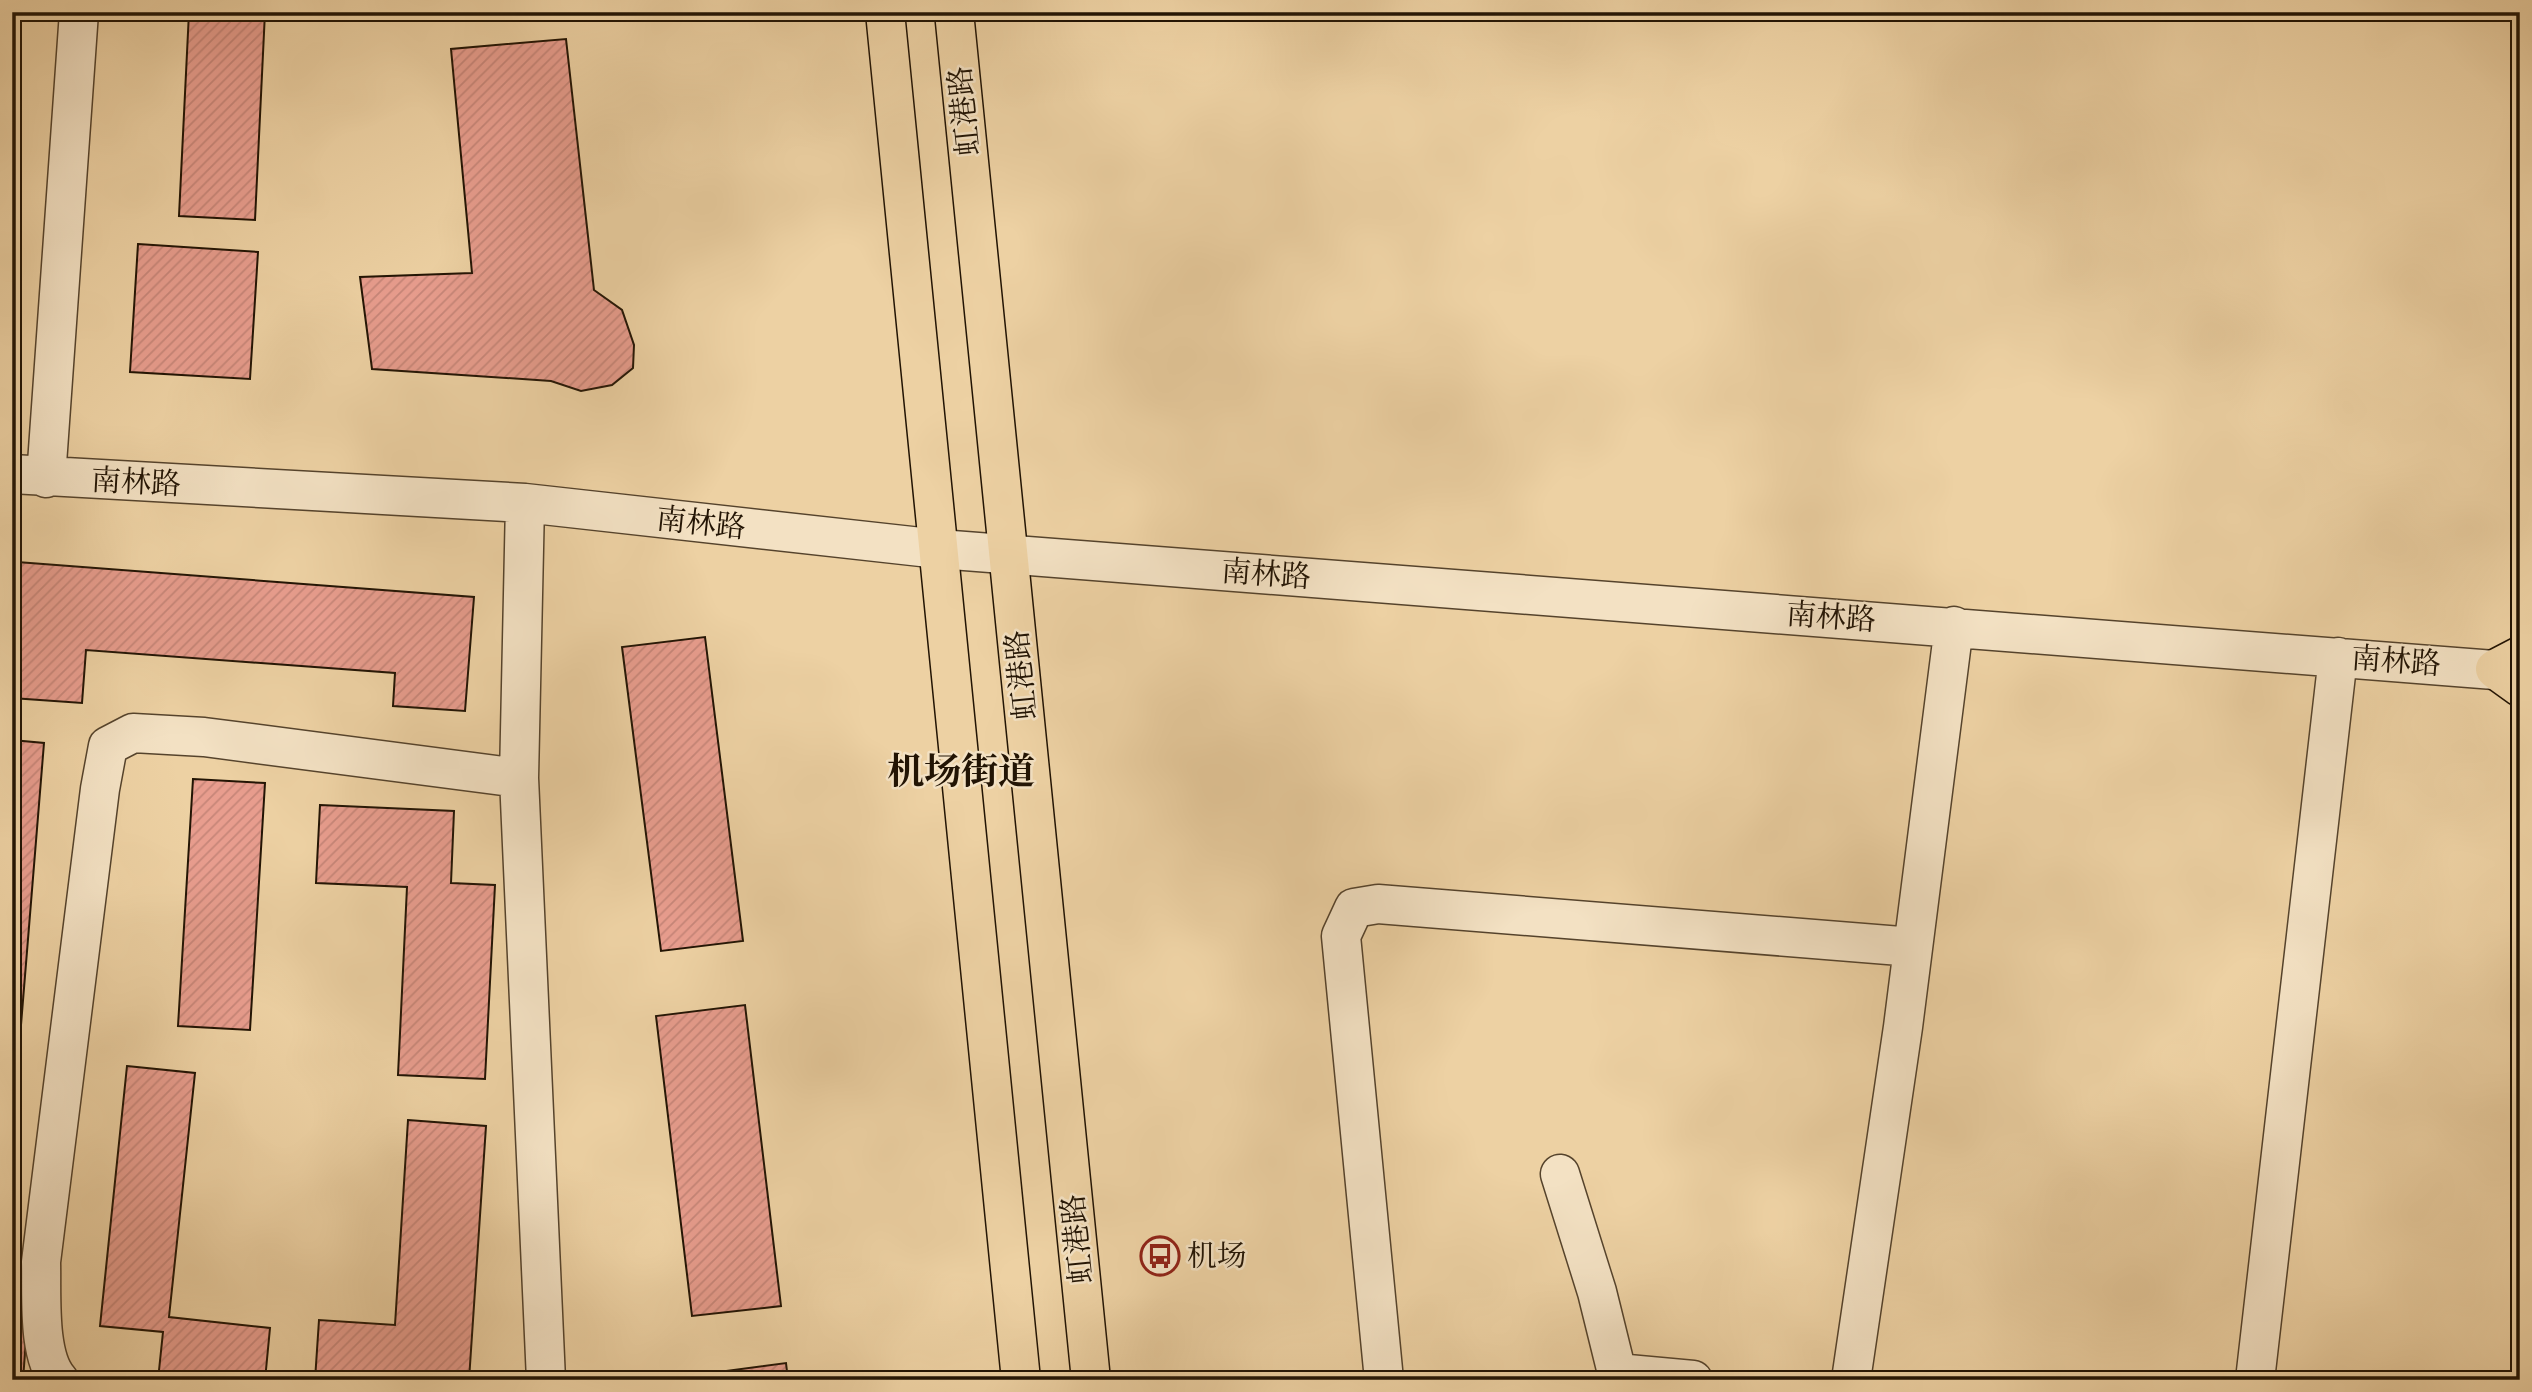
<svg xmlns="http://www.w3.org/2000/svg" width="2532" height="1392" viewBox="0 0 2532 1392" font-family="'IM FELL DW Pica','Noto Serif SC',serif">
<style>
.building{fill:url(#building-hatch);stroke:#221404;stroke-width:2}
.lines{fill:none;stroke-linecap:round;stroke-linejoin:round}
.minor-casing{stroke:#55432c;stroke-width:41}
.major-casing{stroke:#221404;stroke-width:41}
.highway-casing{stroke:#221404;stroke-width:41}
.minor{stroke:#f3e1c3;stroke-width:38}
.major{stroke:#edd1a3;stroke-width:38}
.highway{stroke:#edd1a3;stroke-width:38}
.labels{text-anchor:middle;stroke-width:5;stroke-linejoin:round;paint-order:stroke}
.street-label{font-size:30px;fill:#221404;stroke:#f3e1c3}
.poi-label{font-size:30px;fill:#221404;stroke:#f3e1c3;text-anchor:start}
.district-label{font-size:37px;font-weight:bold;fill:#221404;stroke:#f3e1c3}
</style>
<defs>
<pattern id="building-hatch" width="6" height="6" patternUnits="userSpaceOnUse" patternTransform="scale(1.75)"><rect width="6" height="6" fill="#e89d8e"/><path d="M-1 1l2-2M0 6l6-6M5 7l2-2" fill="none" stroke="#c78679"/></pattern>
</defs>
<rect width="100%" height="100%" fill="#edd1a3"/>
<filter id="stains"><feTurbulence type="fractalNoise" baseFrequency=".00286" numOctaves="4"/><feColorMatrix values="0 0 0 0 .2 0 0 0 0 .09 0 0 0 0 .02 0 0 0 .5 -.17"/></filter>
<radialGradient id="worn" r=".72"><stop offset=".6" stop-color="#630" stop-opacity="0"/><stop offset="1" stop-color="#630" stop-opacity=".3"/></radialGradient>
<path class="building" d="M189 12H265L255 220 179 216Z
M566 39 594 290 622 310 634 345 633 368 612 385 581 391 551 381 372 369 360 277 472 273 451 49Z
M12 60H20L12 175Z
M138 244 258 252 250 379 130 372Z
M17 562 474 597 465 711 393 706 395 673 86 650 82 703 12 698V632Z
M705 637 743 941 661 951 622 647Z
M12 740 44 743 17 1074H12Z
M193 779 265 783 250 1030 178 1026Z
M320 805 454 811 451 883 495 885 485 1079 398 1075 407 887 316 883Z
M745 1005 781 1306 692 1316 656 1016Z
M127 1066 195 1073 169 1317 270 1328 265 1380H158L163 1332 100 1326Z
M408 1120 486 1126 469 1380H315L319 1320 395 1325Z
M12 1311 28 1312 23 1380H12Z
M786 1363 788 1380H696L695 1375Z"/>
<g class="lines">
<g class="minor-casing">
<path id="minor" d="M12 474 525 503 939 549 2520 672
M46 478 79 12
M525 503 519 778 546 1380
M1560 1174 1597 1292 1617 1373 1693 1380
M59 1380C37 1356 42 1294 41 1262L100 789 108 746 133 733 204 737 519 778
M1384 1380 1341 936 1354 908 1378 904 1913 947
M1851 1380 1903 1027 1954 626
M2255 1380 2338 657"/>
</g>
<g class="major-casing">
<path id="major" d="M2520 656 2495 669 2520 687"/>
</g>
<g class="highway-casing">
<path id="highway" d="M885 12 1021 1380
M954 12 1091 1380"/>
</g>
<use href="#minor" class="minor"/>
<use href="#major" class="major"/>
<use href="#highway" class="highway"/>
</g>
<defs>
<g id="bus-ring" transform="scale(2.0125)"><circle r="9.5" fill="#f3e1c3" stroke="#8f2418" stroke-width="1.5"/><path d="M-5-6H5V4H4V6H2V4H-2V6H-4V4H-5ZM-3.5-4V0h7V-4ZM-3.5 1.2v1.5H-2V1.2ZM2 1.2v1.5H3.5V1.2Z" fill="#8f2418"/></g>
</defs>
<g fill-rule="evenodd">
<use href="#bus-ring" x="1160" y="1256"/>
</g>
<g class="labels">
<g class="street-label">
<text transform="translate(964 111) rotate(-96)" y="10">虹港路</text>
<text transform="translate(136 482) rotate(3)" y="10">南林路</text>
<text transform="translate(701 523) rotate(6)" y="10">南林路</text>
<text transform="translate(1266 574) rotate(4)" y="10">南林路</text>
<text transform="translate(1831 617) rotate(4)" y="10">南林路</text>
<text transform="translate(2396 661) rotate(4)" y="10">南林路</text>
<text transform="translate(1021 675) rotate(-96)" y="10">虹港路</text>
<text transform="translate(1077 1239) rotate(-96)" y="10">虹港路</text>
</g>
<g class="poi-label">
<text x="1187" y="1266">机场</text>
</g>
<g class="district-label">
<text x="961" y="784">机场街道</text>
</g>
</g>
<rect width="2532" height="1392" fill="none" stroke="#edd1a3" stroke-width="42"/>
<rect x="14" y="14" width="2504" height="1364" fill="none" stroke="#221404" stroke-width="3.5"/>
<rect x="21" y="21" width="2490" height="1350" fill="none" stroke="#221404" stroke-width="2"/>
<rect width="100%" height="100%" filter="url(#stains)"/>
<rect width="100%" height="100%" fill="url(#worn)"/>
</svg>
